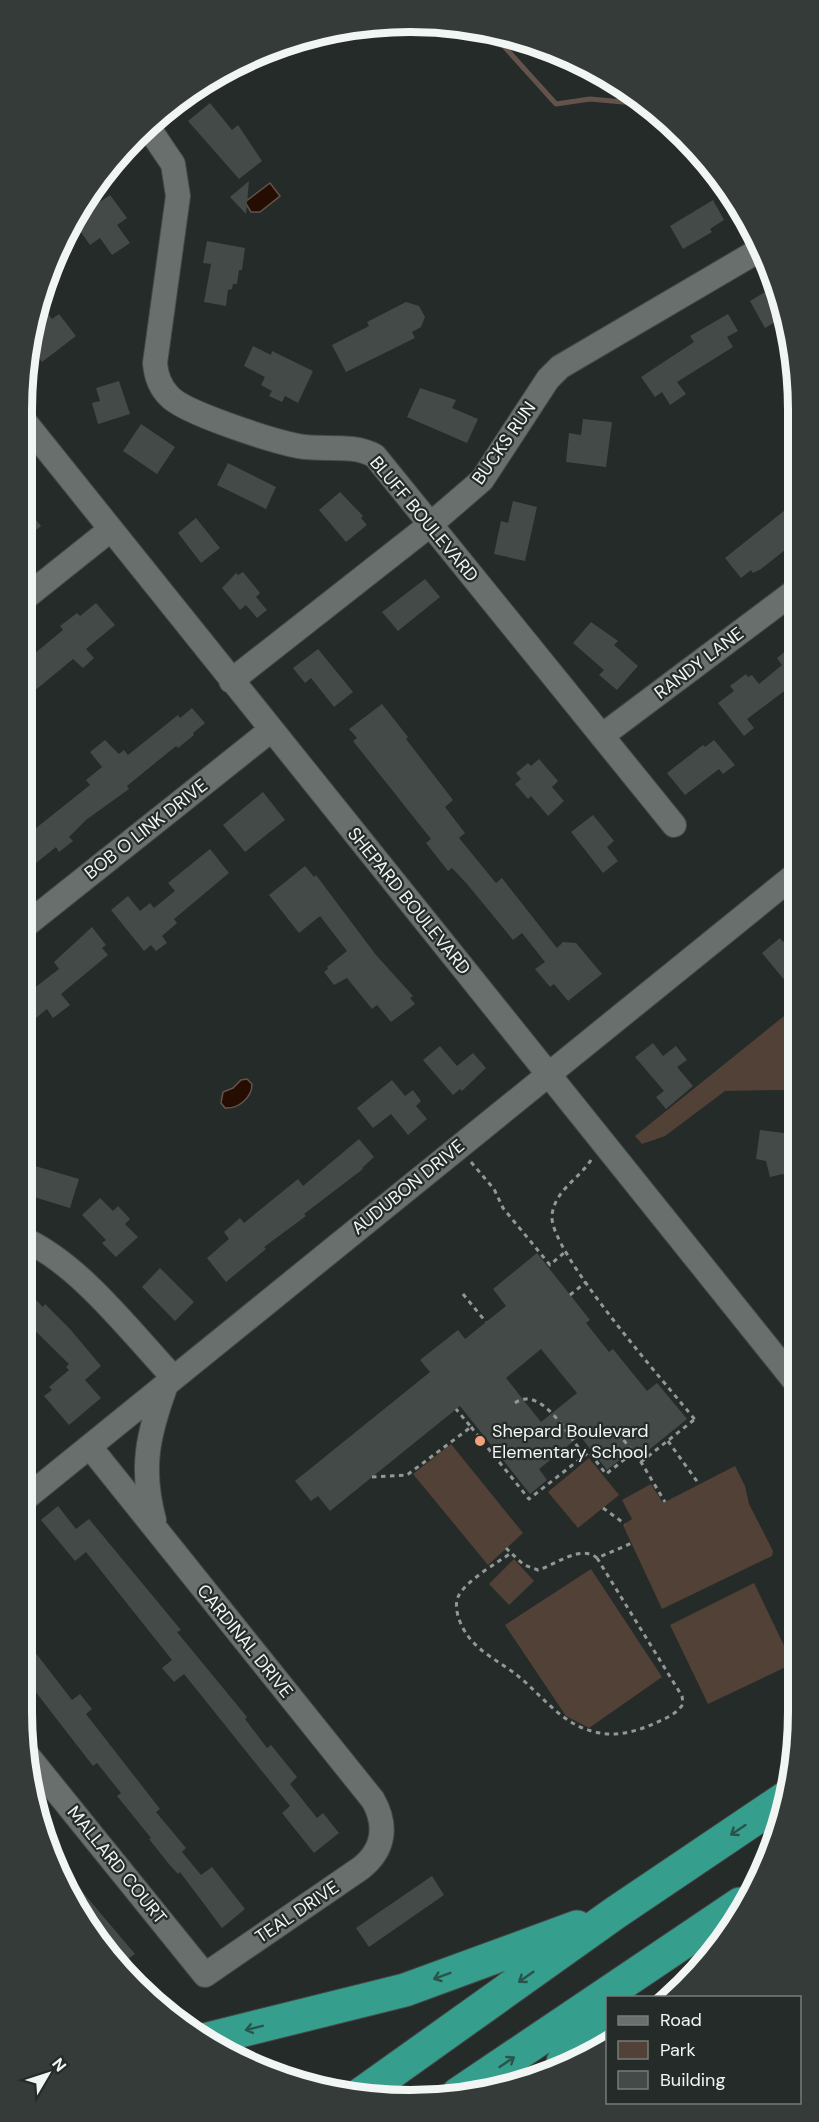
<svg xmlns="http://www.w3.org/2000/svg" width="819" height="2122" viewBox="0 0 819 2122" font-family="'DM Sans',sans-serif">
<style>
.green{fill:#524137}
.water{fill:#260d02;stroke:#63534b;stroke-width:1.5}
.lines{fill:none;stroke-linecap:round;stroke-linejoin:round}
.stream{stroke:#63534b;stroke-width:5}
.building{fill:#444a48;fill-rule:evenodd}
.minor-casing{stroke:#444948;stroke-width:26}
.highway-casing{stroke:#444948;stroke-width:35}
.path{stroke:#939897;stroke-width:3;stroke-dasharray:4.5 4.5;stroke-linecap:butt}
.minor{stroke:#686f6d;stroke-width:24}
.highway{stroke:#369e8c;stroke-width:33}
.oneway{stroke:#2b534c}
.poi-dot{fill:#f0a279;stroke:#252b29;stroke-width:2}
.labels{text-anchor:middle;stroke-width:4.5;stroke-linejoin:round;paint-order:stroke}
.street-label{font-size:18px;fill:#f1f5f4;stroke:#252b29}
.poi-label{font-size:18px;fill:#f1f5f4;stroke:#252b29;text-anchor:start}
.rim{fill:none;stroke:#f1f5f4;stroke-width:8}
</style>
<rect width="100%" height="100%" fill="#252b29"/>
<path class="green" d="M789 1012 796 1013V1094L782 1090 725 1091 665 1136 642 1144 635 1136Z
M451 1444 523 1533 488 1565 413 1474Z
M589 1458 619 1495 578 1528 548 1492Z
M735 1466 745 1486 749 1504 773 1551 772 1556 662 1609 623 1525 632 1519 622 1500 651 1484 663 1503Z
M514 1559 534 1581 509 1605 489 1584Z
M591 1569 662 1677 589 1728 566 1716 505 1625Z
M754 1583 791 1660 788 1666 708 1704 670 1625Z"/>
<path class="water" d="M270 183 280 196 260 212H251L245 202Z
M247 1079 252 1084C252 1097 239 1109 225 1108L221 1103 223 1092 233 1088 241 1080Z"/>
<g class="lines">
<path class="stream" d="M492 33 556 104 590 99 645 104"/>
</g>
<path class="building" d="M210 103 232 130 238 125 262 161 239 179 188 121Z
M249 181 246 214 230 197Z
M110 195 127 218 117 225 130 243 112 255 100 238 90 245 76 225 80 215Z
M713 200 724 220 710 229 712 232 683 249 670 226Z
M207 241 245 248 242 270H239L237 284H233L232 289 228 290 226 306 204 302 211 264 203 263Z
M773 287 782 318 765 328 750 301Z
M38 301 52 319 59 314 76 336 42 362 29 345 34 309Z
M406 302 419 306 425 317 421 327 412 332 415 338 346 372 332 345 369 326 367 322Z
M728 314 738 331 727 337 733 347 677 382 686 394 670 405 662 392 655 397 641 377 694 342 690 336Z
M253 346 271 355 272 351 313 371 298 403 285 396 282 402 269 396 272 391 261 385 265 377 244 366Z
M119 381 130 414 98 424 92 403 100 401 96 388Z
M420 388 456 400 452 408 478 419 467 443 407 417Z
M583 419 612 422 606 467 566 462 569 433 581 435Z
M141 424 175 447 157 474 123 451Z
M228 463 276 487 266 509 217 485Z
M340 492 363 516 361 518 367 525 346 542 319 510Z
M513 501 537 507 525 561 494 554 501 521 508 523Z
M21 502 41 526 21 542Z
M795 502V542L761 569 753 573 751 570 741 578 725 558Z
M196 518 220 548 201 563 178 533Z
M243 572 260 593 256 597 267 610 257 618 246 605 240 610 222 588 236 573 238 575Z
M425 579 440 597 398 631 382 612Z
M96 603 115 625 86 649 94 658 83 668 73 659 21 702V649L29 658 63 630 60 626 77 613 80 616Z
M591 622 618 641 614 645 638 666 617 690 599 675 604 670 573 643Z
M795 643V683L747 719 754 728 744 736 718 703 734 691 730 686 746 674 748 677 752 675 759 684 782 665 777 658Z
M318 649 353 692 334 707 311 678 305 683 293 668Z
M382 704 408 737 406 739 453 800 445 807 465 833 459 838 496 883 502 878 557 948 563 942 576 943 602 974 568 1001 554 984 550 987 535 969 545 962 522 933 513 940 467 884 452 868 448 871 426 843 431 839 353 741 357 738 349 729Z
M192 708 205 723 193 733 194 735 178 748 176 746 127 786 129 789 86 820 69 837 73 841 59 852 56 847 21 875V840L90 785 86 780 102 767 90 752 105 740 119 754 124 750 128 755 178 715 180 718Z
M714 740 735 765 723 774 719 769 685 795 667 773 703 745 705 747Z
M539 759 558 781 552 787 564 801 548 816 531 796 528 799 515 784 521 779 516 773 528 763 531 766Z
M263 792 285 820 245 852 223 825Z
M593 815 614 841 607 847 618 861 603 873 571 832Z
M210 849 229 873 174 919 177 923 162 936 167 943 156 951 151 945 144 951 111 910 128 896 140 911 150 903 154 908 175 891 168 883Z
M305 866 314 877 316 875 376 955 413 996 410 998 415 1004 391 1022 377 1005 372 1009 347 978 334 985 324 972 328 969 327 967 347 951 320 916 299 933 269 895Z
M92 927 106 945 102 948 108 955 61 994 70 1005 53 1018 47 1009 21 1030V993L30 985 33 989 59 969 54 962Z
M796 931V994L762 953 780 938 783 942Z
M653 1043 663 1056 676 1046 687 1060 677 1067 693 1086 666 1109 656 1097 664 1091 635 1057Z
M440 1046 457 1066 473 1053 486 1068 462 1091 460 1089 453 1095 423 1060Z
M392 1080 405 1096 413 1090 421 1101 416 1106 427 1119 408 1135 391 1114 373 1128 357 1108Z
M760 1130 792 1134 797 1139V1191L783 1174 770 1177 766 1161 756 1159Z
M359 1139 374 1157 362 1168 363 1169 304 1214 306 1216 264 1247 266 1249 226 1282 207 1258 229 1239 224 1232 240 1218 244 1223 298 1179 303 1186Z
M25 1163 79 1179 70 1208 21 1193V1175Z
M100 1198 113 1211 118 1206 130 1219 125 1224 138 1237 116 1257 102 1243 106 1240 82 1215Z
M537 1253 590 1320 586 1323 609 1352 613 1349 647 1391 657 1383 687 1419 644 1454 637 1446 607 1470 580 1436 539 1469 547 1480 530 1494 460 1406 330 1511 318 1496 311 1501 295 1481 430 1372 420 1360 458 1330 465 1339 506 1306 493 1289ZM541 1349 577 1393 541 1422 506 1378Z
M160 1268 194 1302 175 1321 142 1287Z
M31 1295 43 1307 45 1304 70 1329 101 1366 85 1380 101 1398 69 1425 44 1396 52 1390 49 1387 69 1370 66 1367 69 1364 21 1317V1305Z
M58 1506 76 1529 89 1519 181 1630 177 1632 247 1717 245 1719 267 1748 271 1745 297 1777 290 1784 317 1818 323 1813 339 1833 314 1853 282 1813 290 1806 184 1674 174 1682 162 1668 172 1660 86 1552 75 1561 41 1520Z
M21 1634 72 1700 80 1694 92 1709 86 1714 160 1809 156 1812 186 1848 182 1852 201 1875 212 1867 245 1909 222 1928 180 1872 178 1874 168 1863 149 1839 151 1838 117 1796 121 1793 97 1763 93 1766 21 1673Z
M432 1876 444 1895 369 1947 356 1928Z
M80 1889 135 1954 128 1959 151 1988 146 1992 117 1968 74 1893Z"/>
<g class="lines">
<g class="minor-casing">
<path id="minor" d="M150 130 173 164 178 196 155 363C156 376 160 387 169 396 184 413 273 441 298 446 323 451 352 443 375 456L674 825
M21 417 797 1384
M21 601 110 530
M231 681 431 524 482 480 548 379 560 367 761 249
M603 735 795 591
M21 929 271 730
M21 1238C78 1262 130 1331 173 1377
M21 1502 796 874
M154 1520C140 1468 148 1434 166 1385
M28 1756 205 1975 361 1868C385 1849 387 1825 373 1800L90 1447"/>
</g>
<g class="highway-casing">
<path id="highway" d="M204 2040 405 1990 577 1927
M563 2062 608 2015
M458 2094 740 1904
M357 2097 615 1913 787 1797"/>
</g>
<path class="path" d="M591 1160C579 1179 555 1190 552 1215 548 1251 669 1387 696 1421
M471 1162 494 1189 503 1208 550 1265 566 1251
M463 1294 486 1322
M570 1295 586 1282
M515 1403C541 1384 569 1437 584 1455
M471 1427 529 1499 589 1452 606 1474 634 1452
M618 1433 641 1462 665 1502
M668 1441 699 1484
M641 1462 695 1419
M372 1477 407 1475 471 1427 456 1409
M603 1508 625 1524
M506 1548 511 1553
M597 1558 682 1696 683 1704C676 1715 664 1719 653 1724 635 1732 615 1737 595 1732 561 1724 544 1697 518 1676 502 1663 480 1653 468 1636 461 1627 453 1609 458 1597 465 1581 497 1563 511 1553L524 1565 538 1570C555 1565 581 1544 597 1558L632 1543"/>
<use href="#minor" class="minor"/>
<use href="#highway" class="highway"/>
</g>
<defs><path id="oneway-shaft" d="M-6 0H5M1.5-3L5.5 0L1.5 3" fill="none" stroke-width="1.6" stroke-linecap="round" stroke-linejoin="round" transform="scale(1.5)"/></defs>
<g class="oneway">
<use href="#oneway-shaft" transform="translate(738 1830) rotate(146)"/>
<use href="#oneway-shaft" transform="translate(442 1976) rotate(160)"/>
<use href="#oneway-shaft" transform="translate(526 1977) rotate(145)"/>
<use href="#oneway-shaft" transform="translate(254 2028) rotate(166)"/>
<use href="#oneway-shaft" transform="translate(507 2062) rotate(-34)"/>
</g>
<circle class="poi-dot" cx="480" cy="1441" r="6"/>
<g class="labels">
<g class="street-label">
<text transform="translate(504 443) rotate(-55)" y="6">BUCKS RUN</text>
<text transform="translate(424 519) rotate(50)" y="6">BLUFF BOULEVARD</text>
<text transform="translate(699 663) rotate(-37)" y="6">RANDY LANE</text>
<text transform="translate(146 829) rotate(-38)" y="6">BOB O LINK DRIVE</text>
<text transform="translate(409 901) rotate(51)" y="6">SHEPARD BOULEVARD</text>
<text transform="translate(408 1187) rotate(-39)" y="6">AUDUBON DRIVE</text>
<text transform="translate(245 1641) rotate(51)" y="6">CARDINAL DRIVE</text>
<text transform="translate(117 1865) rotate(51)" y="6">MALLARD COURT</text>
<text transform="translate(297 1912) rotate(-34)" y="6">TEAL DRIVE</text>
</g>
<g class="poi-label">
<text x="492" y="1437">Shepard Boulevard<tspan x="492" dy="21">Elementary School</tspan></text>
</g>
</g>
<path d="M0 0H819V2122H0ZM410 32H410A378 378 0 0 1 788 410V1712A378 378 0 0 1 410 2090H410A378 378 0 0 1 32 1712V410A378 378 0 0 1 410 32Z" fill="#353b39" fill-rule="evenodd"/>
<path class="rim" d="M410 32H410A378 378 0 0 1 788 410V1712A378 378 0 0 1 410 2090H410A378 378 0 0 1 32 1712V410A378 378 0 0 1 410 32Z"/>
<rect x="606" y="1996" width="195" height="108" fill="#252b29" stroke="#777c7a" stroke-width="1.5"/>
<rect x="618" y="2016" width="30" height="9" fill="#686f6d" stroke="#777c7a" stroke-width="1.5"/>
<text x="660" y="2026" font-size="18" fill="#f1f5f4">Road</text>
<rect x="618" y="2041" width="30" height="18" fill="#524137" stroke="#777c7a" stroke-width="1.5"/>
<text x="660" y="2056" font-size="18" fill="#f1f5f4">Park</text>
<rect x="618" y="2071" width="30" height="18" fill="#444a48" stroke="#777c7a" stroke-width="1.5"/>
<text x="660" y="2086" font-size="18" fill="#f1f5f4">Building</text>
<g transform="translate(48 2074) rotate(51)" stroke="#252b29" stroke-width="4.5" paint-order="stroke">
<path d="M0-4.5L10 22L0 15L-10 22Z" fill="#f1f5f4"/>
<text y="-9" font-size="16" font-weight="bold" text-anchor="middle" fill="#f1f5f4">N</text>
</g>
</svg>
